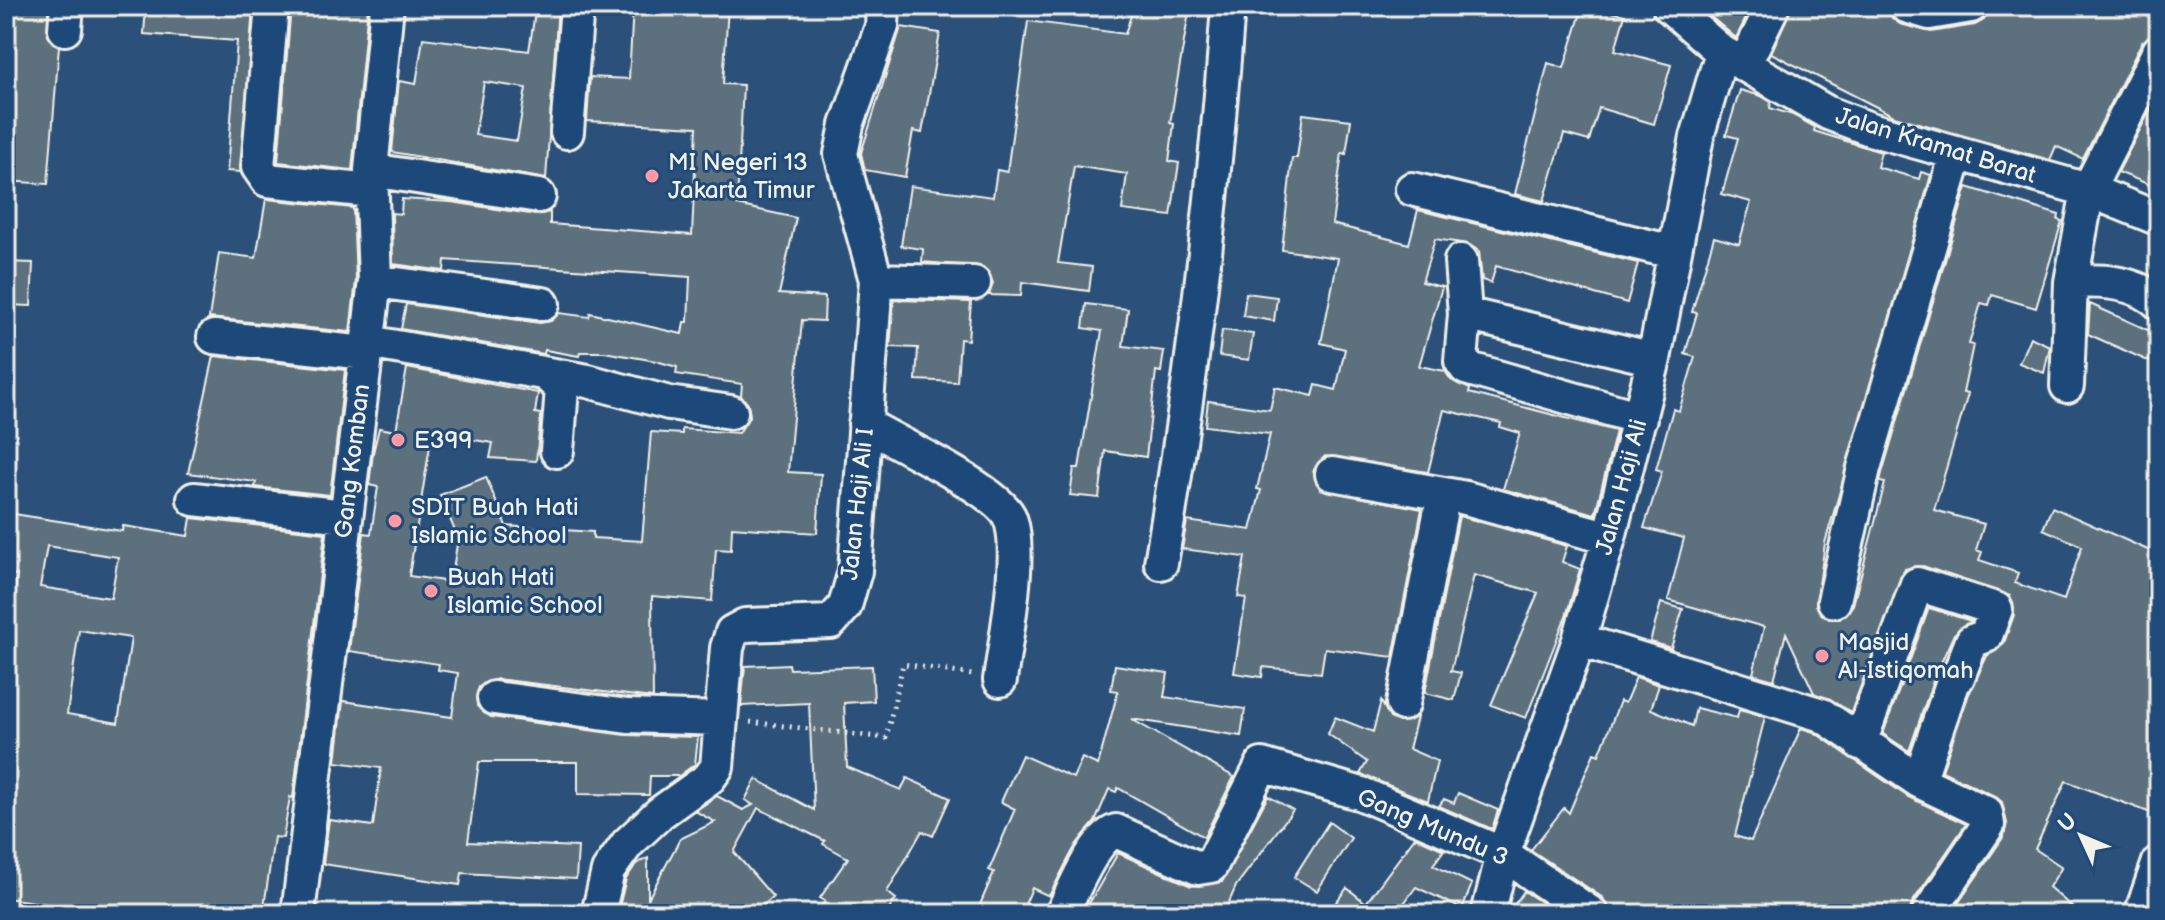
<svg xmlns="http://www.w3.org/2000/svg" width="2165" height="920" viewBox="0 0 2165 920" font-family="'Balsamiq Sans',sans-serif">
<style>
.building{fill:#5b6f7d;stroke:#f4f1e8;stroke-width:2;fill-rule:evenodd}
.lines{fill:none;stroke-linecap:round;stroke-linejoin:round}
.minor-casing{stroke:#f4f1e8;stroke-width:38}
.path{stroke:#f4f1e8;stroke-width:5;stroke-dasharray:2 6;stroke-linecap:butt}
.minor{stroke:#1f4a7a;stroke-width:32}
.poi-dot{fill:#ff9aa2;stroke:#1f4a7a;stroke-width:3}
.labels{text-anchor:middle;stroke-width:6;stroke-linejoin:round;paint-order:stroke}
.street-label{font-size:24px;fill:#f4f1e8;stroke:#1f4a7a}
.poi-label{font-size:24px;fill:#f4f1e8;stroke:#1f4a7a;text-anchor:start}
</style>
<rect width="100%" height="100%" fill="#2b517b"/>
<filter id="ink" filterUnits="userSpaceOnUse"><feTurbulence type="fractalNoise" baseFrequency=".0125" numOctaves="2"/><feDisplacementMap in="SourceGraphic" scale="16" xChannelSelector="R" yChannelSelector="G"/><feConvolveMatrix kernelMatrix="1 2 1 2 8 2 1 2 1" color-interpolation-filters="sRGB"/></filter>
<g filter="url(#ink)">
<path class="building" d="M6 6H48V36L59 46 48 184 6 181Z
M146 6H186V10L243 14V6H253L241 172 227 171 237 41 144 34Z
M291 6H368L352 170 278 162Z
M536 6H558L546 179 392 152 399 81 416 84 423 38 529 51ZM484 82 526 88 517 141 475 135Z
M633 6H728L723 84 743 85 737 205 796 218 779 294 825 297 824 321 802 320 788 472 821 474 817 533 732 527 731 550 716 549 712 601 652 596 653 698 497 679 479 687 477 706 491 717 625 735 698 737 695 764 679 776H650L649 795 578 794V762H479L468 842 578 847 576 879 462 873 460 885 323 864 329 820 373 826 381 768 336 762 343 701 452 717 458 673 438 670 439 664 349 651 364 533 371 534 378 487 369 485 373 453 379 428 396 431 407 368 538 393 535 413 541 414 536 461 490 458 493 443 432 433 409 576 451 582 458 538 440 495 486 477 506 526 593 532V538L642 541 651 432 682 434V429L739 433 750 415 748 404 741 396 742 384 676 374 677 367 656 361 604 352H580L579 356 545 350 544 354 401 329 406 304 540 323 551 321 559 313 589 317 590 313 682 334 684 322H688L690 277 445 260 444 271 393 264 392 213 401 214 402 199 451 202 536 215 550 212V224L692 235 697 127 587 121 590 77 629 79Z
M1134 6H1190L1170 123 1174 124 1169 161 1179 163 1171 216 1122 210 1127 174 1074 166 1058 263 1092 267 1089 291 1022 282 1021 296 989 295 993 283 983 267 922 262 923 249 901 246 910 186 993 197 997 170 1007 172 1028 21 1125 34Z
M1583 6 1625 15 1615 50 1671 65 1654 124 1599 108 1589 141 1564 134 1544 201 1515 194 1548 63 1564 68Z
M1698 6H1752L1736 38Z
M1792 6H1888L1892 18 1900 24 1931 32 1975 25 1984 20 1990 6H2130L2159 20V32L2142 42 2083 159 2056 146 2050 160 1894 116 1771 53Z
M901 27 940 33 922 133 913 131 905 177 865 170 861 153Z
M1740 90 1761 96 1771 102 1770 108 1793 115 1815 127 1814 131 1881 152 1877 167 1919 179 1921 172 1931 175 1825 543 1816 606 1829 619H1840L1853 605 1885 483 1880 482 1882 473 1967 187 2059 215 2058 220 2062 221 2036 308 1992 295 1989 305 1981 303 1969 344 1973 345 1963 393 1968 394 1934 510 1984 524 1976 550 1982 552 1979 560 2018 573 2015 583 2064 600 2082 546 2043 529 2052 507 2159 555V816L2066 781 2035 849 2062 867 2049 887 2080 914H1951L2004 836 2007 823 2002 802 1995 796 1942 771 1969 694 1987 656 2004 643 2014 615 2010 596 1923 566 1905 569 1851 712 1814 693 1786 633 1774 680 1753 674 1764 627 1668 600 1684 538 1644 528 1662 471 1656 469 1673 409 1679 411 1695 357 1685 354 1697 313 1692 312 1714 237 1739 244 1751 202 1722 194 1738 138 1726 135Z
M2159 93V162L2150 185 2118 172Z
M1303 114 1351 120 1346 154 1342 153 1332 224 1409 244 1418 210 1638 263 1627 303 1496 266 1491 283 1482 280 1479 251 1468 244 1435 239 1422 282 1442 287 1419 366 1445 371 1451 380 1470 389 1469 393 1616 431 1595 514 1503 489 1520 433 1500 427 1501 423 1444 410 1428 472 1325 456 1313 471 1320 489 1422 509 1393 657 1325 648 1321 673 1263 667 1262 677 1234 673 1246 598 1238 597 1245 557 1182 549 1187 521 1251 530 1261 490 1257 489 1270 434 1205 426 1208 401 1270 410 1275 387 1313 396 1316 385 1336 390 1345 349 1321 343 1338 258 1282 250 1292 158H1297Z
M266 199 353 208 356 280 350 332 209 318 219 253 256 258Z
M6 262 33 263 31 306 6 305Z
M1246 293 1277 297 1274 321 1243 316Z
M894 300 971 302 968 340 960 339 957 382 916 380 918 348 890 347Z
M1086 304 1128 309 1123 346 1164 351 1161 372 1156 371 1146 457 1105 451 1099 498 1070 495 1074 468H1079L1102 331 1083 328Z
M2090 304 2159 335V366L2088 334Z
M1222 330 1253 334 1249 360 1219 356Z
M2030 337 2050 346 2044 373 2019 363Z
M214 356 345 370 330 495 255 487 256 482 188 473Z
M14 514 122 531 123 526 188 536 191 518 325 533 293 798 290 797 283 838 274 837 263 914H119L6 898V854L13 806 6 805V726L12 690 7 689 10 653 6 650 17 575 6 574V563ZM47 546 118 557 111 598 40 587ZM79 630 131 638 118 723 67 714Z
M1459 516 1567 546 1562 562 1580 569 1567 613 1526 718 1491 705 1538 593 1474 575 1451 671 1461 673 1454 700 1425 693Z
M1661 603 1683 609 1671 648 1650 642Z
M1929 608 1971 621 1954 634 1934 678 1909 751 1883 734Z
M789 664 790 669 872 666 874 701 844 703 847 767 901 790 907 778 950 798 933 836 922 831 887 892 896 899 886 914H816L825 901 820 898 848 858 823 844 825 841 758 808 734 852 773 897 753 914H625L620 903 626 879 636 864 648 858V899L680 839 715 822 695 811 717 796 743 810 753 805 745 800 756 779 814 810 809 703 741 706 745 666Z
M1115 665 1168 673 1164 697 1245 709 1241 736 1131 719 1234 777 1204 837 1118 788 1116 792 1109 789 1095 822 1076 845 1049 896 1032 888 1021 914H976L994 872 989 870 1015 809 1001 802 1022 755 1073 778 1082 758 1098 765 1118 691 1111 690Z
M1636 677 1659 685 1651 709 1692 726 1696 708 1737 718 1739 710 1765 717 1735 836 1751 841 1801 728 1814 732 1908 797 1966 824 1912 903 1909 914H1611L1603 898 1531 850 1564 808 1569 813 1594 753 1599 755 1620 701 1625 703Z
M1381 701 1390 718 1399 722 1417 717 1409 749 1437 761 1428 801 1360 774 1367 762 1328 734 1335 717 1373 732Z
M1458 793 1498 810 1492 829 1439 806 1444 799 1454 803Z
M1268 796 1293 810 1236 886 1224 914H1083L1118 853 1191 886 1222 882Z
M1329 822 1351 838 1317 891 1294 877Z
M1415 837 1444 850 1433 865 1472 884 1462 909 1416 887 1396 914H1327L1347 888 1366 903Z
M1524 891 1544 904 1536 914H1508Z"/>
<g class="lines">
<g class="minor-casing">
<path id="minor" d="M272 6 258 167 267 180 371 191
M1669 6 1722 52 1828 113 1870 129 2088 190 2159 219
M1906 6 1929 13 1971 6
M65 29 67 6
M2159 51 2088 190 2071 282C2100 280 2136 281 2159 303
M1744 65 1773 6
M567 132 577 6
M371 170 539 196
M1412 189 1673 252
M1461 261 1465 314 1461 361 1466 368 1640 418
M876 280 974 283
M375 281 543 304
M1465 314 1654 359
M214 337 366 353
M368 342 588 381 669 403 731 412
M549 377 562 389 557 451
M2067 386 2071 282
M865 424C895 442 995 489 1009 516 1024 547 1005 643 1000 680
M1332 474 1466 498 1609 538
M194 499 345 516
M1161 563C1192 378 1215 193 1228 6
M1834 601 1864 468 1957 153
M1579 640 1822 715 1919 781 1986 813 1988 825 1928 914
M494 698 628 716 721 719
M1403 704 1444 494
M1860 743 1917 584 1996 609 1986 636 1972 641 1958 677 1952 684 1919 781
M298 914 375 281 371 170 387 6
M598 914 608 871 627 844 660 813 709 778 717 767 727 648 732 632 745 625 831 622 845 606 855 571 876 280 841 154 847 125 882 26 883 6
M1062 914C1072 893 1094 838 1116 831L1198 868 1211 866 1262 765 1362 794 1503 854 1592 914
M1488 914 1503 854 1579 640 1609 538 1654 359 1697 137 1722 52
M2141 914 2159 862"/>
</g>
<path class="path" d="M750 722 886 738 903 664 972 675"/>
<use href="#minor" class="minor"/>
</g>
</g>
<g class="poi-dot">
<circle cx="652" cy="176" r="8"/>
<circle cx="398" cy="440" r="8"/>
<circle cx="395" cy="521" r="8"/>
<circle cx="431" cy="591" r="8"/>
<circle cx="1822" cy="656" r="8"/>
</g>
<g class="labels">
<g class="street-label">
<text transform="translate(1936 145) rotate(17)" y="8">Jalan Kramat Barat</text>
<text transform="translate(352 461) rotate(-83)" y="8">Gang Komban</text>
<text transform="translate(1621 487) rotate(-75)" y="8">Jalan Haji Ali</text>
<text transform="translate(857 504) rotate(-84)" y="8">Jalan Haji Ali I</text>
<text transform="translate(1433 827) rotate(23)" y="8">Gang Mundu 3</text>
</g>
<g class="poi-label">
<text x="668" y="170">MI Negeri 13<tspan x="668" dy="28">Jakarta Timur</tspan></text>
<text x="414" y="448">E399</text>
<text x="411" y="515">SDIT Buah Hati<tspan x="411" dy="28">Islamic School</tspan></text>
<text x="447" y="585">Buah Hati<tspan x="447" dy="28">Islamic School</tspan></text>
<text x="1838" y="650">Masjid<tspan x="1838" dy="28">Al-Istiqomah</tspan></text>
</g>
</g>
<rect width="2165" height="920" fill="none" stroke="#1f4a7a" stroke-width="32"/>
<rect x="16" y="16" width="2133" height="888" fill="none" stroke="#f4f1e8" stroke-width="3" filter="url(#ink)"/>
<g transform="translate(2081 836) rotate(314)" stroke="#1f4a7a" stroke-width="6" paint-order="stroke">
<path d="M0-6L14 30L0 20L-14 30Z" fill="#f4f1e8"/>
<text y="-12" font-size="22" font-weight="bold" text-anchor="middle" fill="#f4f1e8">U</text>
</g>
</svg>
